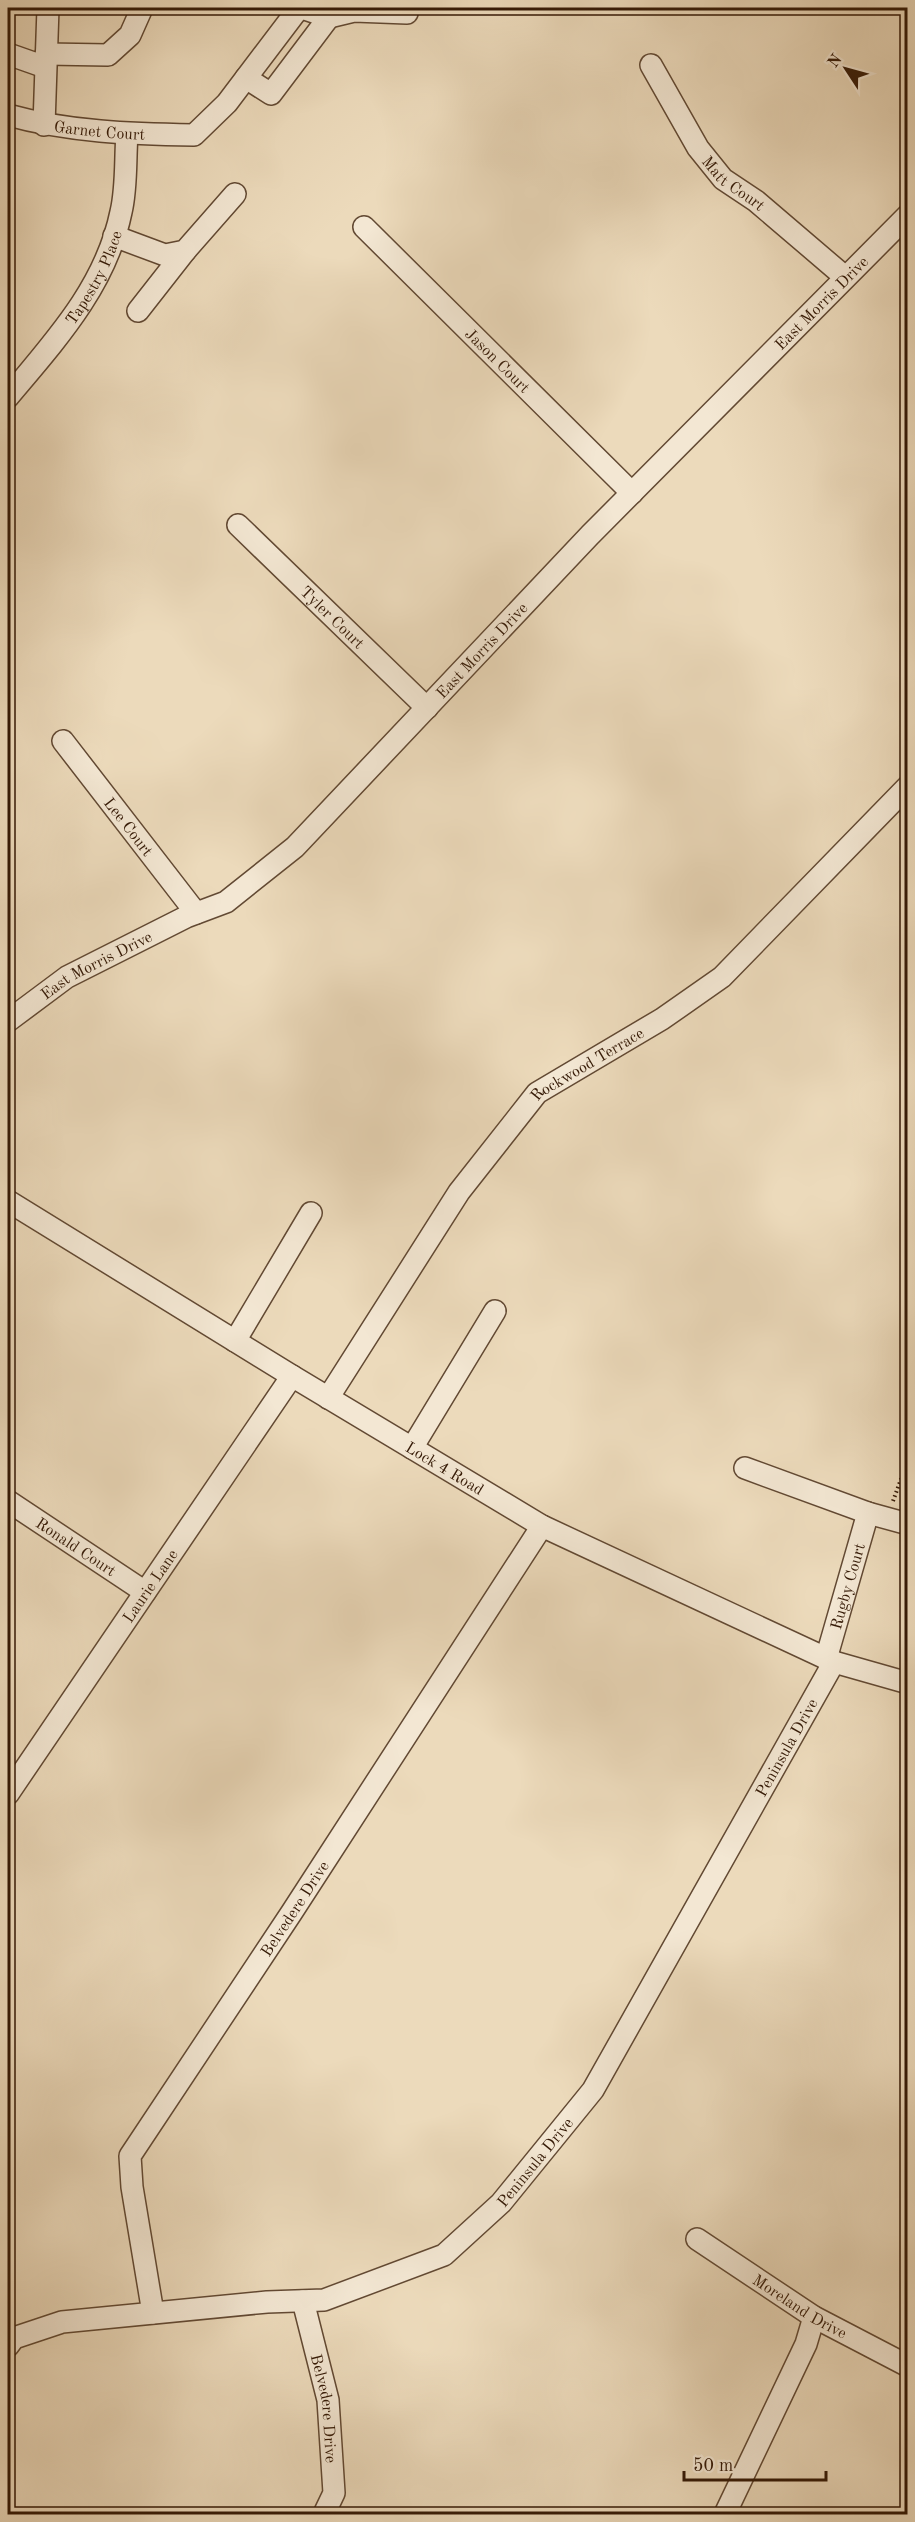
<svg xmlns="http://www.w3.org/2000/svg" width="915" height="2522" viewBox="0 0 915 2522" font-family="'Old Standard TT',serif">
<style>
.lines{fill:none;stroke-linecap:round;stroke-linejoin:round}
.minor-casing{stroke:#624933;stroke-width:24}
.path{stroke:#341906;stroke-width:4;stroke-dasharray:1.5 3;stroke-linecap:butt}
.minor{stroke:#f3e7d3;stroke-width:21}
.labels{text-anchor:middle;stroke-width:4.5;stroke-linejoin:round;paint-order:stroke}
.street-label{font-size:16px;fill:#341906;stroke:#f3e7d3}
</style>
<rect width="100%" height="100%" fill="#ecdabb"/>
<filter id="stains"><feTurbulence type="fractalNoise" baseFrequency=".00333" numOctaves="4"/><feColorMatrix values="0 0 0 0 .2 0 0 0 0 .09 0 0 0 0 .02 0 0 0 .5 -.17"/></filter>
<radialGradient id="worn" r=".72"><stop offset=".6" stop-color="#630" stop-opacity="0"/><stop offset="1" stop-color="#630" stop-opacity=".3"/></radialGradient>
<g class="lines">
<g class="minor-casing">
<g id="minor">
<path d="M329 17 354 11 407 13"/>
<path d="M8 54 45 67"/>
<path d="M46 54 108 55 130 35 142 8"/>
<path id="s1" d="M651 65 698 148 723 179 756 201 845 277"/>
<path d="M246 78 271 94 329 17 302 8"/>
<path id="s2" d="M8 115C69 132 131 134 194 135L227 103 299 8"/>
<path d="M44 125 48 8"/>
<path id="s3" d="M364 227 632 493"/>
<path d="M114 236 165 255 185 251 235 194"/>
<path d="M138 311 185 251"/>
<path id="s4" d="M8 397C55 341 106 286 121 212 127 187 125 159 127 134"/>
<path id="s5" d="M238 525 427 708"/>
<path id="s6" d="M63 741 196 913"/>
<path id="s7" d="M8 1021 67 977 186 917 226 902 295 847 590 535 908 215"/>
<path id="s8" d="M8 1201 292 1376 542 1526 834 1662 908 1683"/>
<path d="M235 1341 311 1213"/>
<path id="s9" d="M328 1398 459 1192 537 1093 662 1019 722 977 908 786"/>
<path d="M412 1448 495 1311"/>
<path d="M745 1468 868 1513 908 1524"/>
<path id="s10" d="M8 1501 145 1592"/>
<path id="s11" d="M826 1659 868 1513"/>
<path id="s12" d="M8 1794 292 1376"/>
<path id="s13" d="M697 2239 814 2317 908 2366"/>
<path id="s14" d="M303 2301 328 2400 334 2493 324 2514"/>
<path id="s15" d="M153 2313 132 2187 130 2156 292 1912 542 1526"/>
<path id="s16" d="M8 2346 14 2338 62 2322 267 2302 324 2300 444 2255 501 2203 593 2090 834 1662"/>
<path d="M725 2514 806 2344 814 2317"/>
</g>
</g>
<path class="path" d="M908 1288C903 1297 903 1307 908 1316
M893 1501 908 1460"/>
<use href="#minor" class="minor"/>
</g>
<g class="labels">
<g class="street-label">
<text dy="6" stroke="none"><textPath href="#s2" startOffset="93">Garnet Court</textPath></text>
<text dy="6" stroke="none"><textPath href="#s1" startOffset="146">Matt Court</textPath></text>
<text dy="6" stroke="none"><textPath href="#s4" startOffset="148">Tapestry Place</textPath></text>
<text dy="6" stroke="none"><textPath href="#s7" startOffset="1095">East Morris Drive</textPath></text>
<text dy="6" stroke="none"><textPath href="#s3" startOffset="189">Jason Court</textPath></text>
<text dy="6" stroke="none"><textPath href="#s5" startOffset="132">Tyler Court</textPath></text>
<text dy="6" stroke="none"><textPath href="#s7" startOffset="609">East Morris Drive</textPath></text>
<text dy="6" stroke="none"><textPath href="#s6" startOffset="108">Lee Court</textPath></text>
<text dy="6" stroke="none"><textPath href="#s7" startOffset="105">East Morris Drive</textPath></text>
<text dy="6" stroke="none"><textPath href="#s9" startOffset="428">Rockwood Terrace</textPath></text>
<text dy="6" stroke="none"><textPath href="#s8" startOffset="512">Lock 4 Road</textPath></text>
<text dy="6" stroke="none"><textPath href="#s10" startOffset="82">Ronald Court</textPath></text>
<text dy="6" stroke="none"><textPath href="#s12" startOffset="252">Laurie Lane</textPath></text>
<text dy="6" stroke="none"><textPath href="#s11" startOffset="76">Rugby Court</textPath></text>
<text dy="6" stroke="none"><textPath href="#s16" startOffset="1068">Peninsula Drive</textPath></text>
<text dy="6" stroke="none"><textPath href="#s15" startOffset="456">Belvedere Drive</textPath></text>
<text dy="6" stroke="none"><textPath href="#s16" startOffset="582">Peninsula Drive</textPath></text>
<text dy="6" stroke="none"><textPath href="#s13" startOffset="123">Moreland Drive</textPath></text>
<text dy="6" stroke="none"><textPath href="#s14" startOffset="110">Belvedere Drive</textPath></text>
</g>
</g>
<rect width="915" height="2522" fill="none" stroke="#ecdabb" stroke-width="30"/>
<rect x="9" y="9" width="897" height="2504" fill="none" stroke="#341906" stroke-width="3"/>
<rect x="15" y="15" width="885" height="2492" fill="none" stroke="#341906" stroke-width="1.5"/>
<g transform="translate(846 69) rotate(306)" stroke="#f3e7d3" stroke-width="4.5" paint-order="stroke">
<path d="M0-4.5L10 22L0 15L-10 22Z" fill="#341906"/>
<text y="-9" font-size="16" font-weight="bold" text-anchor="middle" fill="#341906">N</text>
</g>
<path d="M684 2471v9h142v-9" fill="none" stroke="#341906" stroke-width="3"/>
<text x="693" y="2471" font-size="18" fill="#341906" stroke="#f3e7d3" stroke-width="4.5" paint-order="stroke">50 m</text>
<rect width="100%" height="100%" filter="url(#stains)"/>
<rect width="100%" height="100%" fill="url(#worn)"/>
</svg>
